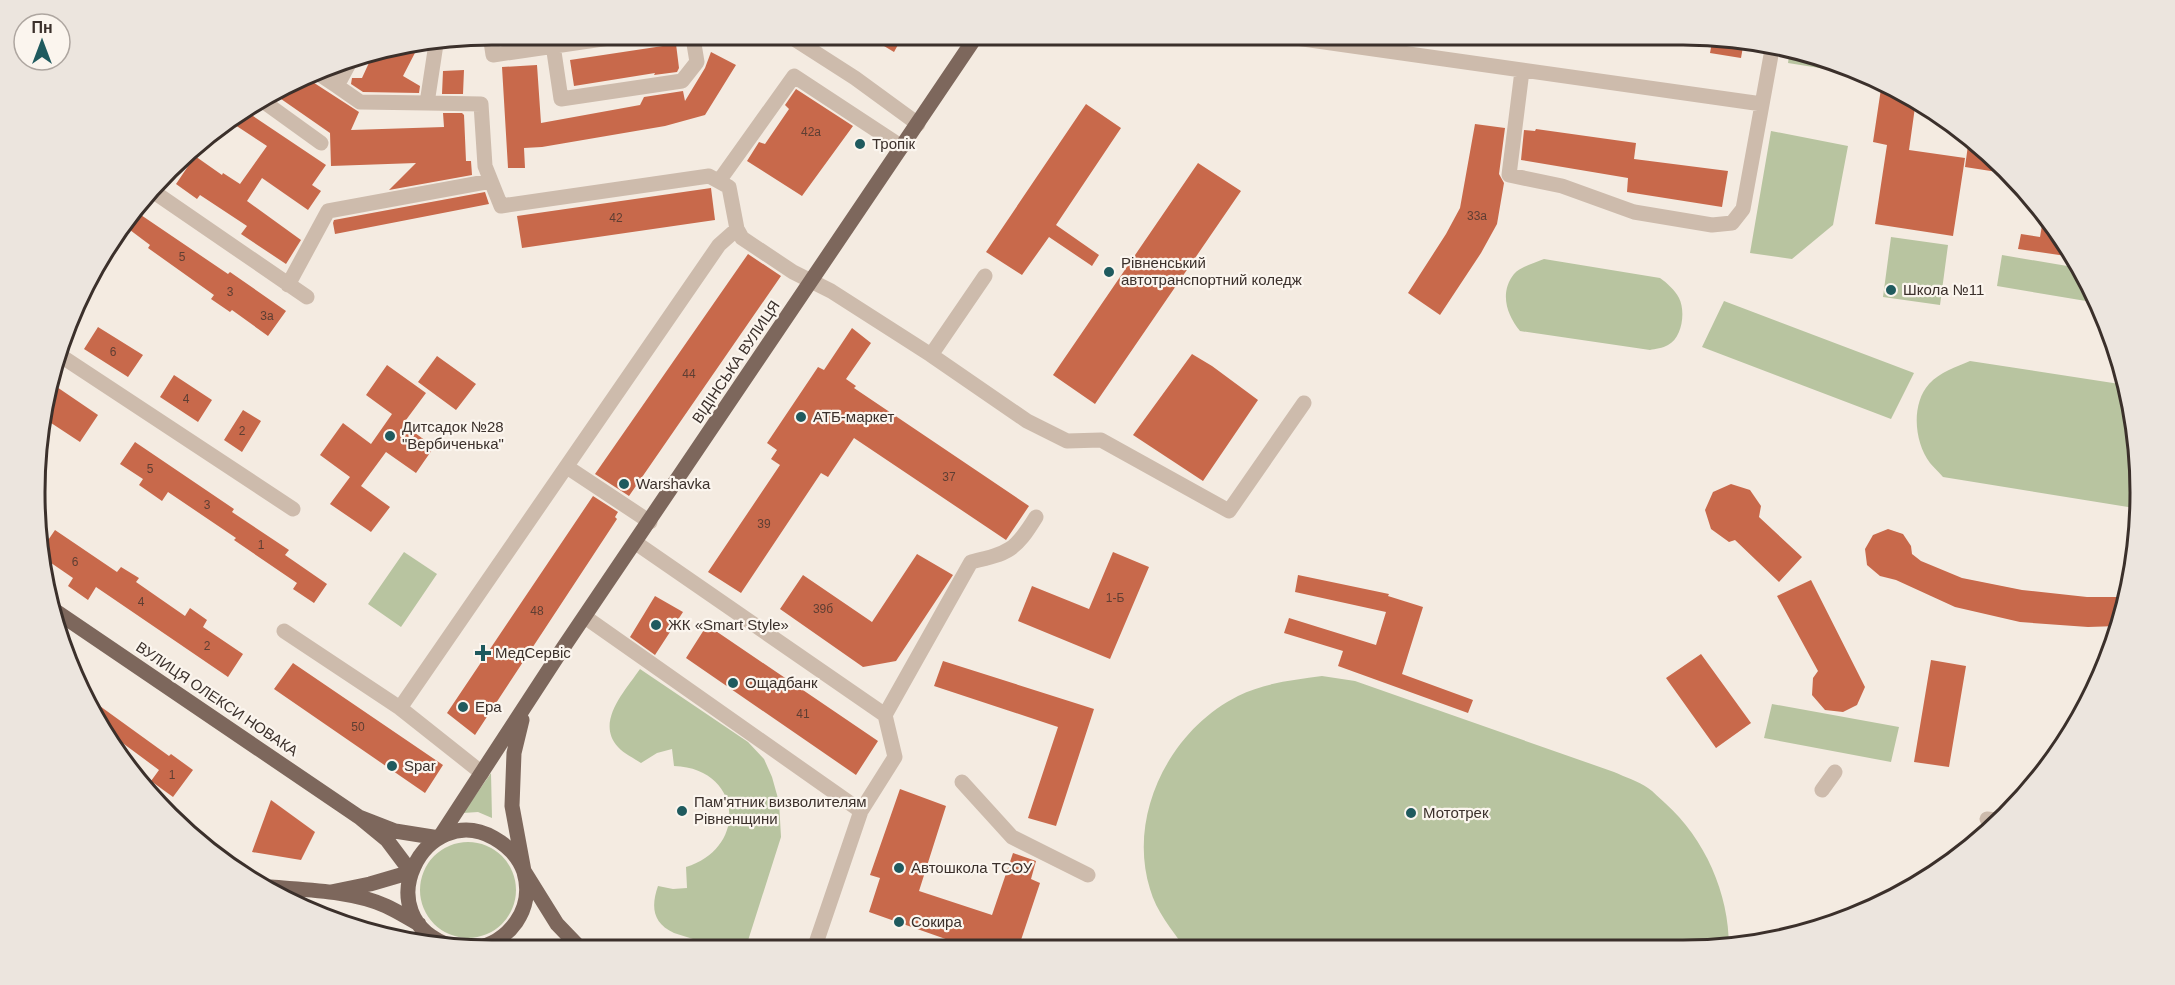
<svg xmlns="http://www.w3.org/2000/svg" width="2175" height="985" viewBox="0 0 2175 985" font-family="Helvetica,sans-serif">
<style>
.green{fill:#b8c4a0}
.building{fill:#c8694b}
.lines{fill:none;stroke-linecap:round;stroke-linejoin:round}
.minor{stroke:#cdbbac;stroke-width:15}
.major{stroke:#7d675c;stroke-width:15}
.poi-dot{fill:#1f5a5e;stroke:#fbf5ee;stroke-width:2}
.labels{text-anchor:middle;stroke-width:4.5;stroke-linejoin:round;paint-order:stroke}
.number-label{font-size:12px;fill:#5e3e33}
.poi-label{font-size:15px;fill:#3b302b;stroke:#fbf5ee;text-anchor:start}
.street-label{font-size:15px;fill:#3b302b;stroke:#fbf5ee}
.rim{fill:none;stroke:#3b302b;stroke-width:3}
</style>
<rect width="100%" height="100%" fill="#f4ebe1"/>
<path class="green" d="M1790 49 1857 69 1870 76 1788 63Z
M1771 131 1848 146 1833 225 1792 259 1750 253Z
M1891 237 1948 245 1940 305 1883 297Z
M2002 255 2079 268 2098 303 1997 286Z
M1544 259 1660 278C1667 283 1675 290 1679 298 1686 312 1682 338 1668 345 1663 348 1655 349 1650 350L1520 331C1507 315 1499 293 1514 274 1521 266 1535 263 1544 259Z
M1724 301 1914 373 1891 419 1702 347Z
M1970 361 2126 385 2132 403 2140 492 2139 506 2128 507 1943 477C1939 472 1934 468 1930 463 1914 442 1911 404 1929 384 1940 372 1956 367 1970 361Z
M404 552 437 574 401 627 368 604Z
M640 669 748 742 764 759 772 777 779 802 781 837 745 950H728L674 933C652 923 651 906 658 886L673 889 687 888 686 867C749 848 742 768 674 766L672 749 657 753 641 763C634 758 624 754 618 747 595 722 625 691 640 669Z
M1322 676 1355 681 1614 772C1625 777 1638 781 1648 788 1654 792 1659 798 1665 803 1705 839 1729 893 1729 947L1185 948C1172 930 1156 911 1150 889 1127 815 1170 730 1238 696 1264 683 1293 680 1322 676Z
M1772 704 1899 727 1891 762 1764 738Z
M491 773 492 818 478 812 463 813Z
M420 890a48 48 0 1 1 96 0a48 48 0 1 1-96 0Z"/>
<path class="building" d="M864 34H904L894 52Z
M1713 37 1744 41 1741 58 1710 53Z
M676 44 679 68 677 72 654 75 655 73 574 86 570 60Z
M418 47 403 76 420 86 419 93 363 92 351 84 352 78H362L373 54Z
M711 52 736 65 705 115 665 126 542 147 524 148 525 168H508L502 67 537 65 541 123 640 105 644 97 683 91 685 101 705 68Z
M464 70 463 94H442L443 71Z
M305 77 359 112 351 130 444 127 443 113H462L464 115 466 161H471L472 175 389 190 416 163 331 166 330 133 271 92Z
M1882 82 1916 100 1909 150 1965 158 1953 236 1875 224 1887 145 1873 142Z
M796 89 853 126 802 196 747 161 759 142 765 144 789 109 785 105Z
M1086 104 1121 128 1056 225 1099 255 1092 266 1049 237 1022 275 986 252Z
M244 110 326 165 312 185 321 191 308 210 262 178 247 201 301 240 286 264 241 234 247 226 200 195 197 199 176 184 195 156 222 175 223 173 240 184 267 146 229 121Z
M1475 124 1505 128 1499 174 1504 183 1497 224 1481 253 1440 315 1408 293 1446 234 1460 208Z
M1536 129 1636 143 1634 159 1728 171 1722 207 1627 192 1628 178 1521 160 1524 130 1535 131Z
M1969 138 2006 168 2010 174 1965 167Z
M1198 163 1241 191 1095 404 1053 375Z
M711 188 715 220 522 248 517 216Z
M485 192 489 204 335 234 333 223 334 220Z
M138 213 228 274 230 272 286 311 268 336 232 310 230 312 211 299 214 295 148 248 150 245 126 227Z
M2044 214 2063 238 2073 257 2018 249 2021 234 2040 237Z
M748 254 781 276 629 496 595 474Z
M98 327 143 355 128 377 84 349Z
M852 328 871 343 846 379 856 386 854 388 1029 506 1006 540 854 438 828 477 821 473 741 593 708 572 780 465 771 459 777 450 767 443 818 367 824 370Z
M1192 354 1212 366 1258 400 1203 481 1133 435Z
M437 356 476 384 456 410 418 382Z
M387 365 426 393 403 424 434 447 416 473 386 452 361 486 390 507 371 532 330 504 350 477 320 455 343 423 371 444 392 414 366 395Z
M174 375 212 400 198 422 160 397Z
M51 383 98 415 80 442 42 417 43 403Z
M243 410 261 421 242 452 224 440Z
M135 442 234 509 232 512 289 550 285 555 327 584 314 603 293 589 297 583 234 540 236 538 168 492 162 501 139 485 143 479 120 464Z
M1731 484 1750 490 1761 506 1759 517 1802 557 1779 582 1735 540 1729 542 1711 529 1705 510 1713 492Z
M593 496 618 512 615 517 617 519 475 735 447 713Z
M1888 529 1903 534 1911 546 1912 554 1921 561 1962 578 2022 590 2087 597H2127L2118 626 2088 627 2020 622 1955 607 1896 580 1880 576 1867 565 1865 549 1873 535Z
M55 530 117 572 121 567 139 578 136 582 185 616 190 608 207 620 203 627 243 654 228 677 96 587 88 600 68 586 73 578 41 556 40 552Z
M1113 552 1149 567 1110 659 1018 621 1032 586 1089 609Z
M917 554 953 575 896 661 863 667 780 609 803 575 872 622Z
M1298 575 1389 594 1388 596 1423 607 1402 674 1473 700 1468 713 1338 666 1343 651 1284 633 1289 618 1376 645 1386 612 1295 592Z
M1811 580 1865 687 1857 705 1843 712 1825 710 1812 695 1813 678 1818 671 1777 596Z
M655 596 683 612 655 655 630 637Z
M707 625 878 741 856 775 686 658Z
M1701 654 1751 723 1716 748 1666 678Z
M1931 660 1966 666 1949 767 1914 762Z
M943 661 1094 709 1056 826 1028 818 1058 727 934 686Z
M293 663 443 765 425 793 274 689Z
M86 696 169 756 171 754 193 770 173 797 151 781 159 770 101 727 96 721Z
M900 789 946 806 919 891 992 915 1013 853 1036 861 1031 879 1040 883 1018 949H974L869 912 880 878 870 875Z
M271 800 315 832 301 860 252 852Z"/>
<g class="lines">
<path class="minor" d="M490 35 493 55 630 35
M788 35 855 78 918 124
M1275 35 1762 104
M553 45 561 99 682 81 697 62 693 38 686 35
M1522 71 1509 175 1562 186 1634 212 1712 225 1732 223 1743 209 1773 44
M316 72 337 86 352 58
M337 86 360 102 427 103 436 44
M260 99 321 143
M719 181 794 76 902 147
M154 192 307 297
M737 229 742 238 793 272 831 291 931 355 1027 421 1067 441 1101 440 1229 511 1304 403
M288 285 328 211 491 181
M931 355 985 276
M61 356 293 509
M567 467 650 522
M636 543 885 715 971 562C1009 553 1015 551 1036 517
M585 617 861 811
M284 631 400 708 482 773
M400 708 719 245 737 229 729 187 709 176 501 206 485 166 481 104 427 103
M962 782 1012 837 1088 875
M1822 790 1835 772
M1987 819 1997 820
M814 949 861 811 895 757 885 715"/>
<path class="major" d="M54 610 359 817 387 840 411 872 370 884 331 892
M522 720 514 753 512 806 524 871 557 924 582 950
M359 817 395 831 439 838 559 654 977 35
M271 887C306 890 354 891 386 906 397 911 408 918 419 924
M451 946C364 917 425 799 494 838 508 846 519 857 524 872 535 909 509 943 473 949
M488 947 540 950"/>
</g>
<g class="poi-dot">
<circle cx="860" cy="144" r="6"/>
<circle cx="1109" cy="272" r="6"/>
<circle cx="1891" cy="290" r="6"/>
<circle cx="801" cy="417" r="6"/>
<circle cx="390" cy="436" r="6"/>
<circle cx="624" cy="484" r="6"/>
<circle cx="656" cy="625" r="6"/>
<path d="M480 644h6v6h6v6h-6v6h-6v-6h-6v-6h6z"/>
<circle cx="733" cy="683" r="6"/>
<circle cx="463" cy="707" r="6"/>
<circle cx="392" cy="766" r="6"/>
<circle cx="682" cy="811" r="6"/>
<circle cx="1411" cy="813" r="6"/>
<circle cx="899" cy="868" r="6"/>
<circle cx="899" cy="922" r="6"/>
</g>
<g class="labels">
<g class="number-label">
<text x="811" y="136">42а</text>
<text x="1477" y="220">33а</text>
<text x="616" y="222">42</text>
<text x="182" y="261">5</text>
<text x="230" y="296">3</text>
<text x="267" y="320">3а</text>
<text x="113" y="356">6</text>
<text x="689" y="378">44</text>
<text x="186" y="403">4</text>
<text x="242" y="435">2</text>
<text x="150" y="473">5</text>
<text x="949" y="481">37</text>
<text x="207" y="509">3</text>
<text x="764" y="528">39</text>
<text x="261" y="549">1</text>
<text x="75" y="566">6</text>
<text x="1115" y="602">1-Б</text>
<text x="141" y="606">4</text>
<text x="823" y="613">39б</text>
<text x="537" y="615">48</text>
<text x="207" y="650">2</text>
<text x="803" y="718">41</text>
<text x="358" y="731">50</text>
<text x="172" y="779">1</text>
</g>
<g class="poi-label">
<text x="872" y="149">Тропік</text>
<text x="1121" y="268">Рівненський<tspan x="1121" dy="17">автотранспортний коледж</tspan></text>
<text x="1903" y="295">Школа №11</text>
<text x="813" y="422">АТБ-маркет</text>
<text x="402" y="432">Дитсадок №28<tspan x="402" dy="17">"Вербиченька"</tspan></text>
<text x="636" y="489">Warshavka</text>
<text x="668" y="630">ЖК «Smart Style»</text>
<text x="495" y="658">МедСервіс</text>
<text x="745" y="688">Ощадбанк</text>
<text x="475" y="712">Ера</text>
<text x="404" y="771">Spar</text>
<text x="694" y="807">Пам'ятник визволителям<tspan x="694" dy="17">Рівненщини</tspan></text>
<text x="1423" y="818">Мототрек</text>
<text x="911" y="873">Автошкола ТСОУ</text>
<text x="911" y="927">Сокира</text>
</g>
<g class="street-label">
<text transform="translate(736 362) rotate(-56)" y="5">ВІДІНСЬКА ВУЛИЦЯ</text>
<text transform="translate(217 699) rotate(34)" y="5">ВУЛИЦЯ ОЛЕКСИ НОВАКА</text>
</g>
</g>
<path d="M0 0H2175V985H0ZM492 45H1683A447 447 0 0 1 2130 492V493A447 447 0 0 1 1683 940H492A447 447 0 0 1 45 493V492A447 447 0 0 1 492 45Z" fill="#ece5de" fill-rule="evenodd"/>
<path class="rim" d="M492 45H1683A447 447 0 0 1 2130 492V493A447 447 0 0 1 1683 940H492A447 447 0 0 1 45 493V492A447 447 0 0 1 492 45Z"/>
<g transform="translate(42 42)"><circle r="28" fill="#fbf5ee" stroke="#aea6a0" stroke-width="1.5"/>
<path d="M0-4.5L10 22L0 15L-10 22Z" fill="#1f5a5e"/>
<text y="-9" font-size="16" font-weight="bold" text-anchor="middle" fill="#3b302b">Пн</text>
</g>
</svg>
